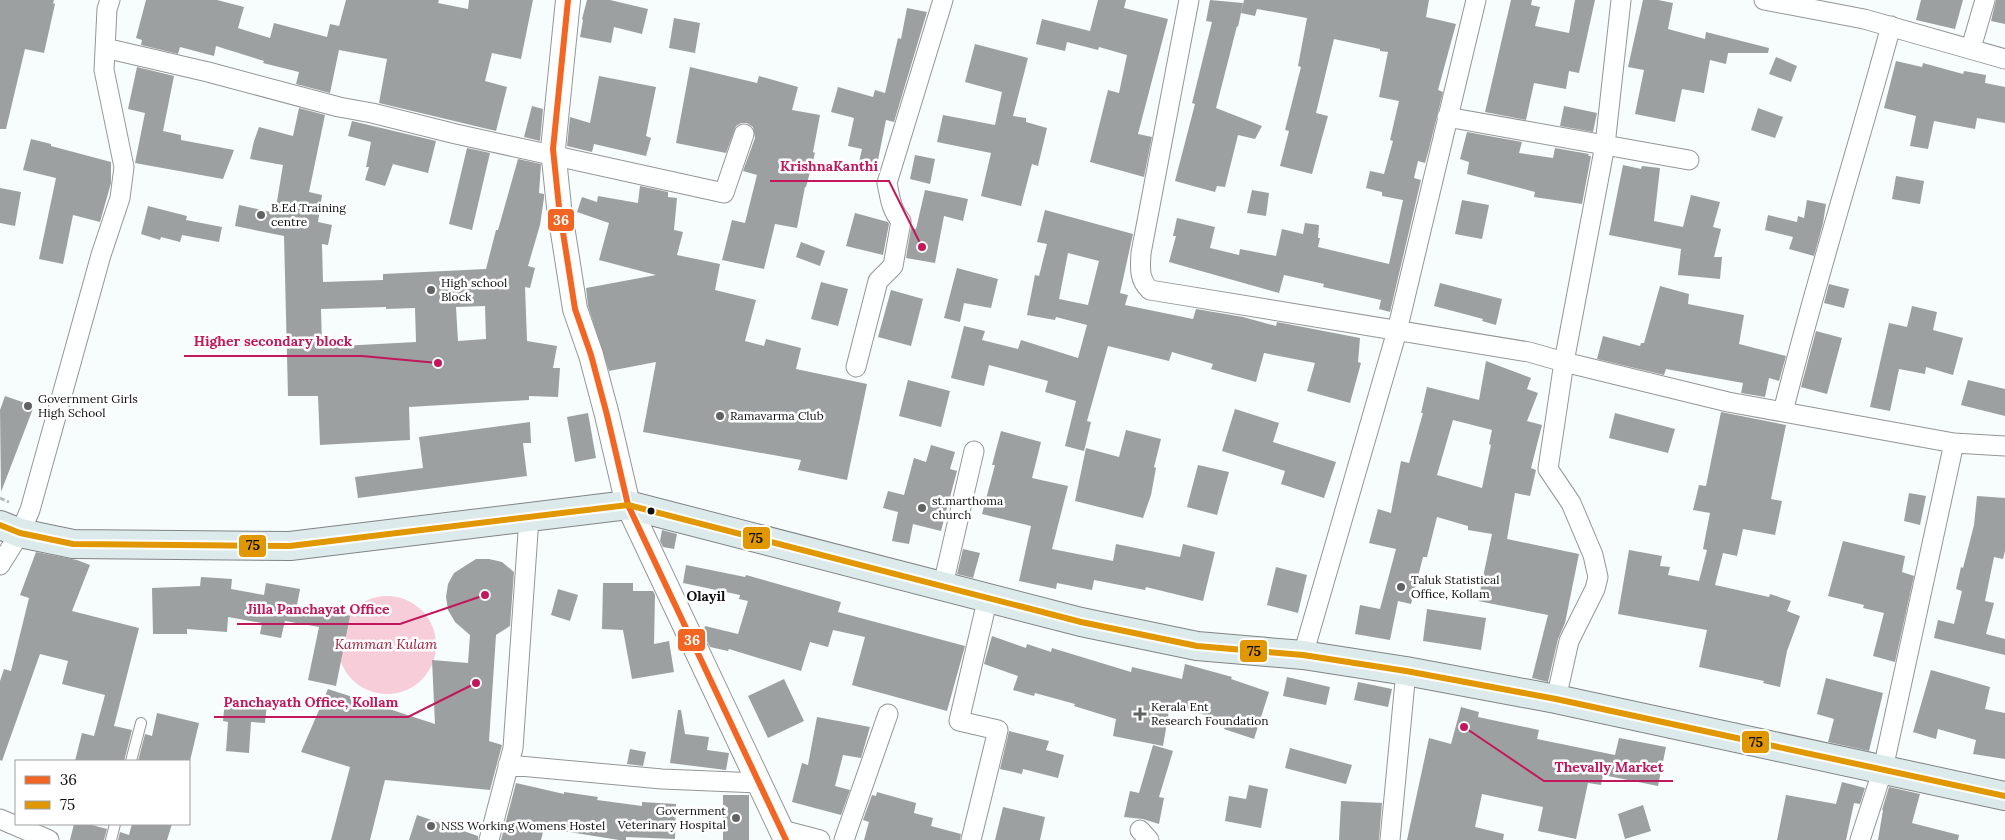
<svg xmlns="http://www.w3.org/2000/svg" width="2005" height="840" viewBox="0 0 2005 840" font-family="Lora,serif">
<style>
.water{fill:#f6cdd9}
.building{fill:#9ca0a0;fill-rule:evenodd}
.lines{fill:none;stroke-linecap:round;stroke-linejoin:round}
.service-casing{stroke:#949696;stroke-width:12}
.minor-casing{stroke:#949696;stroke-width:21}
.tertiary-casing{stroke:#949696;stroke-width:26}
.primary-casing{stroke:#818484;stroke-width:30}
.path{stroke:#b8b9b9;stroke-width:3;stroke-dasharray:5 2.5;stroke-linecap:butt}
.service{stroke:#feffff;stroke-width:10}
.minor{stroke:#feffff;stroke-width:19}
.tertiary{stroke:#feffff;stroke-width:24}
.primary{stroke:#dceaec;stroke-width:28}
.bus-1-casing{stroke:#fff;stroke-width:10}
.bus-2-casing{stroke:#fff;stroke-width:10}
.bus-1{stroke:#f26522;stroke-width:6}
.bus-2{stroke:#e09702;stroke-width:6}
.poi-dot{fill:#616363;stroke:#fff;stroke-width:2}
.bus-dot{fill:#101010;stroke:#fff;stroke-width:2}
.labels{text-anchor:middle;stroke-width:5;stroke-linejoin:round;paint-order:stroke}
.poi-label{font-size:12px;fill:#101010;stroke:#fff;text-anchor:start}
.neighbourhood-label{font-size:14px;font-weight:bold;fill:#101010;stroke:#fff}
.water-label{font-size:14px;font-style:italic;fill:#a11b37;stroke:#fff}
.leader{fill:none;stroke:#c2185b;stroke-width:2}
.callout-dot{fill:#c2185b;stroke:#fff;stroke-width:2}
.callout-label{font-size:14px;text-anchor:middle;font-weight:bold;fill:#c2185b;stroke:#fff;stroke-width:5;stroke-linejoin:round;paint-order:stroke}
.line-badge{stroke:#fff;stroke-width:2}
.badge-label{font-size:14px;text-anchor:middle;font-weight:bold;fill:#fff}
.pale-badge-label{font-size:14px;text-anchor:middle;font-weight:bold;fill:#111}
</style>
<rect width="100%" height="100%" fill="#f7fcfc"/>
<path class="water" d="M338 645a49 49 0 1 1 98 0a49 49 0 1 1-98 0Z"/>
<path class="building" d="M0 0H54L53 3 55 4 44 53 25 49 6 129H0Z
M146 0H217L244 7 238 28 270 38 274 23 327 37 330 24 339 26 346 0H439L438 3 468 9 469 0H533L521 59 492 53 485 81 507 87 496 131 379 103 387 59 339 50 330 93 296 84 299 72 263 63 264 61 216 46 214 56 180 47 178 54 141 45 142 40 136 38Z
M587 0H610L648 9 642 34 614 27 611 43 580 37 583 20 582 19Z
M1098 0H1126L1124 8 1168 19 1138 134 1152 137 1144 177 1090 162 1108 90 1119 93 1127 55 1099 47 1098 50 1067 42 1065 51 1036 44 1042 19 1090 31Z
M1210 0 1243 3 1238 27 1237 26 1216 108 1262 126 1255 139 1238 135 1225 187 1217 186 1215 192 1175 181 1195 104 1192 103 1212 22 1206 21Z
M1244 0H1429L1426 17 1456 24 1438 90 1443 92 1429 149 1425 163 1418 161 1414 178 1421 180 1390 312 1379 309 1381 300 1323 287 1324 284 1284 275 1279 293 1169 262 1176 236H1173L1177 218 1215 227 1210 248 1239 255 1240 249 1276 256 1282 229 1303 234 1305 223 1319 225 1318 238H1320L1318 247 1389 264 1403 200 1382 196V192L1366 188 1370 171 1384 174 1393 141 1390 140 1399 101 1379 97 1388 52 1380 51V49L1334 39 1316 113 1328 116 1312 174 1280 166 1289 131 1285 130 1301 67 1298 66 1307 18 1257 9 1255 16 1241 13Z
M1511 0H1532L1531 5 1540 7 1535 26 1569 33 1575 0H1595L1579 73 1569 71 1566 89 1534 83 1526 120 1485 112Z
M1643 0H1658L1673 3 1668 29 1705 39 1706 32 1769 48 1768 53H1728L1726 64 1710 60 1704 93 1682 89 1675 122 1635 114 1644 70 1628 67Z
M1921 0H1963L1955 29 1916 20Z
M1996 0H2005V24L1991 21Z
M907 8 927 12 894 122 886 120 877 165 859 162 862 149 848 146 854 118 831 112 838 87 873 97 875 90 885 93 898 38 901 39Z
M674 18 700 23 695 53 669 48Z
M975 44 1028 58 1013 116 1026 118V122L1047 128 1038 166 1032 164 1021 206 981 196 991 153 937 142 943 115 995 125 1002 92 965 82Z
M1776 57 1797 66 1791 82 1769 74Z
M1896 61 1922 67 1923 63 1963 74 1964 71 1986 75 1985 83 2005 87V123L1977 118 1975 129 1934 121 1928 149 1910 146 1916 116 1884 108Z
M137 67 174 76 163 131 181 135V140L234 150 223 179 135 163 145 113 128 109Z
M690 67 757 83 759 76 798 87 792 110 820 115 813 152 815 153 806 187H805L797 228 775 224 764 269 722 260 732 220 745 223 757 175 743 171 755 138 753 127 747 123H741L736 126 726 153 676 143Z
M599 76 656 87 646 136 651 138 646 156 594 144 592 152 567 146 570 117 590 123Z
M532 106 543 109 540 141 524 137Z
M1564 106 1597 113 1593 132 1560 126Z
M299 108 325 115 309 192 322 195 318 222 332 225 328 245 322 244 323 282 383 280V274L486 269 496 230H498L518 159 541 164 539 193 544 194V198L540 225 528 266 535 268 530 288 525 287 527 341 557 346 553 368H560L558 397 529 396V400L409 407 410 440 320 445 318 396H288L284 236 235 226 239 205 275 213 283 165 250 159 254 141 259 127 293 136ZM485 306 486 339 458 341 456 307ZM386 307V309L415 308 416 342 322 347 321 309Z
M1758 108 1783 117 1775 138 1751 130Z
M352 121 436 141 428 173 393 164 385 186 365 180 369 167H366L371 142 348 136Z
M1467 132 1522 142 1519 153 1553 158 1555 148 1589 154 1588 156H1591L1582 204 1534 197 1535 192 1467 174 1469 162 1460 159Z
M31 139 51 144V146L111 162V183L100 222 73 215 63 264 39 259 56 178 23 170Z
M467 148 490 153 472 230 449 224Z
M915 155 935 159 930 184 910 179Z
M1623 165 1641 169 1642 166 1660 168 1654 221 1683 227 1691 195 1720 202 1713 227 1721 229 1714 257H1722L1720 279 1678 275 1681 249 1609 235Z
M1896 176 1924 181 1920 204 1892 199Z
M640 186 668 192V197L677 198 674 230 683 232 677 255 720 264 715 290 756 300 745 341 764 346 766 339 801 348 796 369 867 384 847 480 798 470 801 460 643 432 656 362 609 371 588 306 586 288 656 275 599 260 609 223 577 212 582 197 597 202 598 196 638 203Z
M0 188 21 192 15 226 0 223Z
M925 190 968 199 963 221 944 216 935 263 906 258 911 228 916 229Z
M1252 190 1269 193 1266 216 1247 213Z
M1462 200 1489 205 1482 239 1455 234Z
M1807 200 1826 204 1823 223 1814 256 1789 249 1793 237 1765 230 1768 215 1797 222 1798 216 1804 218Z
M148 206 187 216 186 220 222 227 219 242 182 235 180 242 161 237 160 240 141 234Z
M1045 210 1133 234 1120 293 1128 295 1125 305 1193 319 1196 309 1243 317 1276 326 1277 322 1360 338 1358 362 1361 363 1350 403 1307 391 1315 363 1264 353 1256 382 1211 369 1213 364 1172 352 1169 361 1108 346 1087 421 1091 422 1084 451 1065 446 1076 401 1045 392 1048 381 989 365 984 386 951 378 964 326 985 331 982 340 1018 349 1021 340 1078 358 1087 325 1056 317 1055 320 1027 315 1035 275 1039 276 1047 244 1037 242ZM1068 253 1099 261 1088 305 1059 299Z
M855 213 888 222 889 224 883 255 846 246Z
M801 242 825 251 820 266 796 257Z
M957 268 998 279 991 308 964 303 960 322 944 318Z
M821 282 848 289 838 326 811 319Z
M1440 283 1502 299 1496 325 1482 321 1483 319 1434 306Z
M1829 284 1849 289 1844 308 1824 303Z
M1660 286 1689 294 1688 304 1744 315 1739 344 1786 356 1779 381 1769 378 1765 397 1741 393 1743 383 1666 369 1664 375 1597 359 1603 336 1640 346 1641 343H1644Z
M891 290 923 299 911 346 878 337Z
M1912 306 1937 312 1933 330 1963 338 1953 375 1926 367 1925 374 1899 369 1890 411 1870 407 1889 323 1907 327Z
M1816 331 1842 338 1827 394 1801 387Z
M1486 361 1531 378 1527 389 1538 393 1527 421 1542 425 1531 468 1536 470 1530 496 1515 493 1507 539 1579 554 1565 623 1558 639 1548 682 1532 678 1548 615 1478 601 1492 534 1468 530V526L1437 517 1427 557H1423L1411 604 1398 601 1390 640 1355 634 1360 605 1380 609 1396 549 1369 543 1378 509 1391 513 1401 461 1409 463 1423 413H1421L1427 387 1479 400ZM1453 420 1492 430 1489 444 1491 445 1482 488 1437 475Z
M908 380 950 391 941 427 899 416Z
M1968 380 2005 389V416L1961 405Z
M5 396 34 406 1 492 0 410Z
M1235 409 1279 423 1273 442 1336 462 1324 498 1281 484 1285 471 1222 451Z
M1721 412 1786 425 1771 499 1782 501 1775 535 1743 529 1737 556 1723 553 1715 585 1769 597 1770 594 1791 601 1787 611 1800 616 1787 651 1780 687 1763 683 1764 681 1699 667 1707 630 1618 614 1629 550 1662 556 1660 566 1670 567 1668 575 1699 581 1707 550 1703 549 1710 513 1693 510 1699 485 1706 486Z
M588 413 596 458 575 462 567 417Z
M1615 413 1675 429 1668 453 1609 438Z
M530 422 531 443H523L527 476 358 498 355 477 423 468 419 437Z
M1126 430 1161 439 1154 467 1156 468 1151 495 1143 518 1075 501 1086 448 1119 457Z
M1001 431 1041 442 1032 478 1068 486 1052 549 1113 561 1116 544 1180 557 1183 544 1215 552 1203 601 1146 587 1145 590 1094 580 1092 590 1057 583 1056 589 1019 581 1031 526 982 514 995 465H992Z
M931 445 955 452 950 469 957 471 941 531 913 524 909 544 892 541 898 512 883 508 888 491 904 495 914 458 926 462Z
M1198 465 1229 472 1217 515 1187 507Z
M1909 493 1926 496 1920 525 1904 521Z
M1977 496 2005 498V551L2003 559 1994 557 1985 601 1994 603 1986 634 2005 639V655L1934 638 1938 620 1954 624 1962 591 1956 589 1961 567 1963 568 1974 525Z
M662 530 677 534 674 549 663 547 660 541Z
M1843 541 1905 556 1902 572 1914 576 1895 662 1873 656 1884 613 1863 608 1864 605 1828 596Z
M963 549 980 553 973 578 957 574Z
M36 552 77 560 90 565 72 611 139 628 114 726 132 730 124 761H75L82 733 94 736 105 695 62 684 68 661 40 654 2 761 0 760V681L4 669 11 671 29 598 20 595Z
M476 559H489L502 562 514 572 510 626 496 635 489 741 502 745 490 790 385 780 370 840H331L350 767 301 752 328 689 435 724 432 660 468 663 470 635 455 622 448 610 446 597 448 584 454 573Z
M686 565 745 577 746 575 841 602 838 612 965 646 947 711 852 685 865 637 833 630 828 647 810 642 801 671 729 649 728 651 710 647 703 633 705 626 738 634 748 601 739 599 740 595 683 583Z
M1276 567 1307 575 1298 613 1267 605Z
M201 577 232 579 231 589 264 595 266 583 300 589 297 605 350 616 336 686 308 680 319 627 285 621 281 638 260 634 262 623 228 617 227 632 187 629V634H153L152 588 200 586Z
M603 583H633V591H653L655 595 654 644 669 641 674 672 632 679 623 630 602 629Z
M558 589 578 595 570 621 551 615Z
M1427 609 1486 618 1481 650 1423 641Z
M992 636 1026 648 1027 644 1051 652 1052 648 1131 672 1132 667 1182 679 1185 664 1232 677 1231 679 1269 692 1254 739 1224 729 1227 721 1170 705 1163 746 1113 736 1116 719 1074 706 1075 704 1035 693 1034 696 1013 690 1018 676 984 664Z
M1931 670 1990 687 1985 709 2005 713V759L1973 754 1976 740 1938 729 1936 739 1913 732Z
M1287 677 1330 687 1326 705 1283 696Z
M1826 678 1883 693 1869 751 1828 742 1834 719 1817 714Z
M784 679 804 721 768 738 748 696Z
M1358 682 1392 689 1388 707 1354 700Z
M225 700 267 703 265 723 251 722 249 753 226 751 228 722 223 721Z
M1461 707 1479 712 1478 717 1539 730 1537 739 1615 755 1619 738 1666 747 1658 786 1603 775 1601 785 1588 783 1576 839 1538 831 1543 807 1482 794 1475 827 1504 834 1503 840H1407L1429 738 1451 744Z
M678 710H681L685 734 709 737 707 750 729 753 726 770 670 763Z
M157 713 199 723 190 761H138L145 734 152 736Z
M817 717 870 727 861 758 843 755 835 786 850 790 841 815 792 802 802 763 808 765Z
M1009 731 1049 741 1046 750 1064 755 1058 778 1023 769 1022 774 1000 769Z
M1153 745 1173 751 1159 797 1164 798 1159 824 1143 819 1124 817 1130 791 1139 793Z
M1290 748 1352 765 1346 784 1285 768Z
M630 749 646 752 643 766 627 764Z
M1842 782 1865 788 1860 804 1854 803 1846 840H1777L1786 795 1836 804Z
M516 783 564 794V792L598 797 597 800 642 806V802L676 804 675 839 626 837V840H619L544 828 541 840H501Z
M1249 785 1268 789 1261 828 1225 821 1229 796 1246 799Z
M1889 787 1920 794 1912 823 1959 835 1958 840H1878L1883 810H1882Z
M877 792 916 803 914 813 933 818 931 826 961 834 960 840H864L869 822 863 820 872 795 876 796Z
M723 795H749V840H723Z
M1341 801 1382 803 1379 840H1339Z
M1643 805 1651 831 1625 839 1618 814Z
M1003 807 1045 817 1040 840H995Z
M417 815 478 836V840H409Z
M74 824H88L107 829 104 840H70Z
M132 824H172L167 840H118L120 832 129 835Z"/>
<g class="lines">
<g class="service-casing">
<path id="service" d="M131 761 141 723
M111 840 115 824"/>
</g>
<g class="minor-casing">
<path id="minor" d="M1189 0 1141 253C1140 268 1139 280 1150 290L1529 352 1564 362 1728 402 1783 412C1815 282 1856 155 1891 26
M1764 0 1864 19 2005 59
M105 48 208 72 339 107 372 113 456 134 724 193 744 134
M1971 48 1985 0
M1447 117 1689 160
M856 367 878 281 893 266 901 221C891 210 890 197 887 183L943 0
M1783 412 1954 443
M0 565 20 533 30 510 101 255 120 198 124 167 104 70 107 9 110 0
M943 585 974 451
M1303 655 1397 331 1476 0
M1556 699 1569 641 1595 589 1598 577 1593 555 1571 503 1548 469 1564 362 1605 145 1621 0
M508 765 662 779 759 783
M0 819 49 840
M782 830 820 840
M1140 830 1149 840
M489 840 513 748 529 518
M844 840 888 714
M971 840 998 730 959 721 988 597
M1390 840 1406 671
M1860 840 1883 769 1954 443 2005 446"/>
</g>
<g class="tertiary-casing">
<path id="tertiary" d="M568 0 553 149 559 207 575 309 591 355 607 415 628 505 786 840"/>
</g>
<g class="primary-casing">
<path id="primary" d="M0 525 20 533 73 544 290 546 628 505 1081 622 1197 646 1303 655 1406 671 1556 699 2005 796"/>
</g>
<path class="path" d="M0 498 9 502"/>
<use href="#service" class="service"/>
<use href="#minor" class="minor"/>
<use href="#tertiary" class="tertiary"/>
<use href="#primary" class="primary"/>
<g class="bus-1-casing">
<path id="bus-1" d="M568 0 553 149 559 207 575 309 591 355 607 415 628 505 786 840"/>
</g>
<g class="bus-2-casing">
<path id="bus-2" d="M0 525 20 533 73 544 290 546 628 505 1081 622 1197 646 1303 655 1406 671 1556 699 2005 796"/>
</g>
<use href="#bus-1" class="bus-1"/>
<use href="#bus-2" class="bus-2"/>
</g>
<g class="poi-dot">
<circle cx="261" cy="215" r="5"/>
<circle cx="431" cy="290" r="5"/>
<circle cx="28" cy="406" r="5"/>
<circle cx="720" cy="416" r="5"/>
<circle cx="922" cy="508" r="5"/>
<circle cx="1401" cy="587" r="5"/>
<path d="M1137.5 706.5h5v5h5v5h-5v5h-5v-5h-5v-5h5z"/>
<circle cx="736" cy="818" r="5"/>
<circle cx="431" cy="826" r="5"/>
</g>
<circle class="bus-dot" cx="651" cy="511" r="4.5"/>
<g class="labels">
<g class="poi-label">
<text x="271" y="212">B.Ed Training<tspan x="271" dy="14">centre</tspan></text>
<text x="441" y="287">High school<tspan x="441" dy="14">Block</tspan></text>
<text x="38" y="403">Government Girls<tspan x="38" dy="14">High School</tspan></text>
<text x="730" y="420">Ramavarma Club</text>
<text x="932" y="505">st.marthoma<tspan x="932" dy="14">church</tspan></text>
<text x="1411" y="584">Taluk Statistical<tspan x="1411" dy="14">Office, Kollam</tspan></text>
<text x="1151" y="711">Kerala Ent<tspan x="1151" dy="14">Research Foundation</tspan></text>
<text x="726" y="815" text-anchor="end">Government<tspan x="726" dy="14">Veterinary Hospital</tspan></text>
<text x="441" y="830">NSS Working Womens Hostel</text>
</g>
<g class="neighbourhood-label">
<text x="706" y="601">Olayil</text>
</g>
<g class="water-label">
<text x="386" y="649">Kamman Kulam</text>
</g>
</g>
<path class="leader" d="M922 247L889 181H770M438 363L362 356H184M485 595L400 624H237M476 683L408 717H214M1464 727L1544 781H1673"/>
<g class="callout-dot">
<circle cx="922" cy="247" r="5"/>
<circle cx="438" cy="363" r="5"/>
<circle cx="485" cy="595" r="5"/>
<circle cx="476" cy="683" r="5"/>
<circle cx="1464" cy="727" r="5"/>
</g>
<g class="callout-label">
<text x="829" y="171">KrishnaKanthi</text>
<text x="273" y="346">Higher secondary block</text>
<text x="318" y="614">Jilla Panchayat Office</text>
<text x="311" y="707">Panchayath Office, Kollam</text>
<text x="1609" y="772">Thevally Market</text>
</g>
<g class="line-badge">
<rect x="547" y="208" width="28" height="24" rx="5" fill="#f26522"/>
<rect x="742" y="526" width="29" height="24" rx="5" fill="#e09702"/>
<rect x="238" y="534" width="29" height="24" rx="5" fill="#e09702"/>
<rect x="677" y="628" width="29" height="24" rx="5" fill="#f26522"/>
<rect x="1239" y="639" width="29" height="24" rx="5" fill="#e09702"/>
<rect x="1741" y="730" width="29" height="24" rx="5" fill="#e09702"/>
</g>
<g class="badge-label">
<text x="561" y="225">36</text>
<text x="692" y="645">36</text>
</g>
<g class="pale-badge-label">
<text x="756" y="543">75</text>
<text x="253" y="550">75</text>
<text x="1254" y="656">75</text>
<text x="1756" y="747">75</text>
</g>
<rect x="15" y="760" width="175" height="65" fill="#ffffff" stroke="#9f9f9f"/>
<rect x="25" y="776" width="25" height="8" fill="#f26522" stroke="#9f9f9f"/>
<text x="60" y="785" font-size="15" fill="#101010">36</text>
<rect x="25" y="801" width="25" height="8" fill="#e09702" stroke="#9f9f9f"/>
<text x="60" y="810" font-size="15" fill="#101010">75</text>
</svg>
